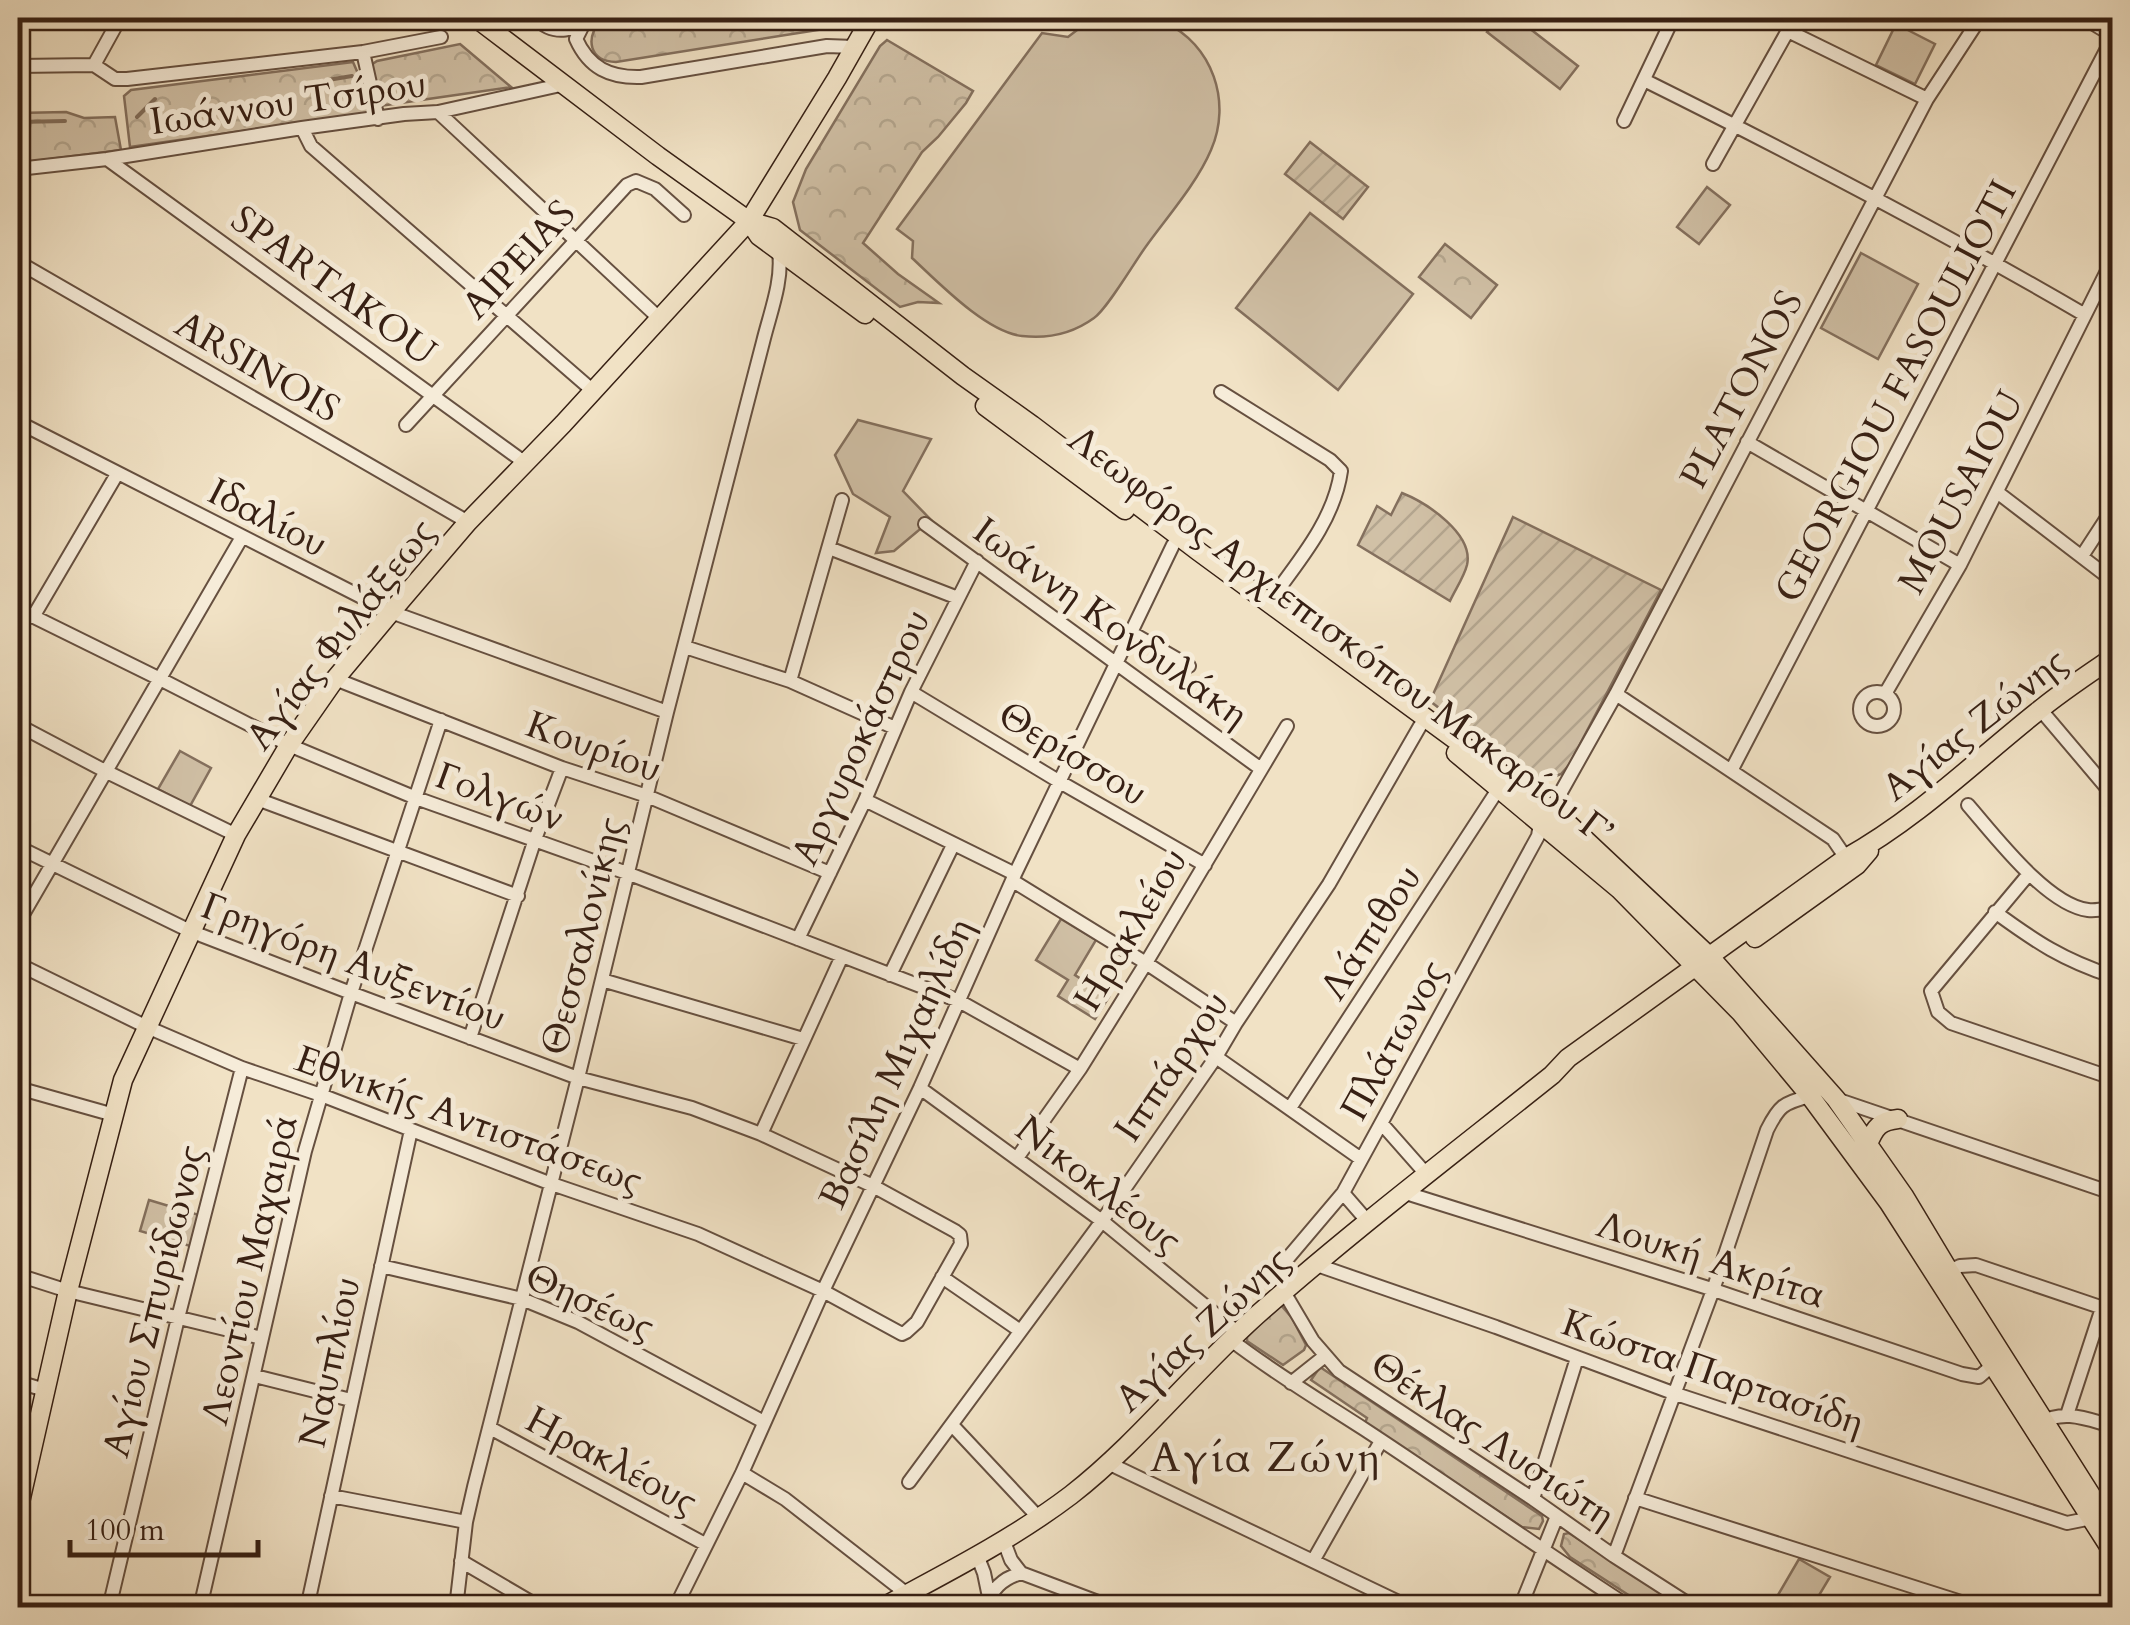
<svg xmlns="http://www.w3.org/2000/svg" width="2130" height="1625" viewBox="0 0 2130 1625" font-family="Cardo,serif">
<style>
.grass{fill:#d1c1a7;stroke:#84705e;stroke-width:2.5}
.park{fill:url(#park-crowns);stroke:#84705e;stroke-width:2.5}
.garden{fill:url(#garden-furrows);stroke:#84705e;stroke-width:2.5}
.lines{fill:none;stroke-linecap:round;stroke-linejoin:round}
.stream{stroke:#816d5a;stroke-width:4}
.minor-casing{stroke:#665040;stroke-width:16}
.major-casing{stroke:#372014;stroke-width:21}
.minor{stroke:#f6ecd9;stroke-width:12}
.major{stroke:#f1e2c5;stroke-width:18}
.labels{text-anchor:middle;stroke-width:10;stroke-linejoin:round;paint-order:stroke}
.street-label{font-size:38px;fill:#372014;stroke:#f6ecd9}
.quarter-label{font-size:42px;letter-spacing:2.5px;fill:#372014;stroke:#f6ecd9}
</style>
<defs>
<pattern id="park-crowns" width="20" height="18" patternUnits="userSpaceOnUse" patternTransform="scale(2.5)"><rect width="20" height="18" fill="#d1c1a7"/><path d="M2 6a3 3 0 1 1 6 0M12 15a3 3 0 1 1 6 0" fill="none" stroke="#b4a68f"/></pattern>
<pattern id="garden-furrows" width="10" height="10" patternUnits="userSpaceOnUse" patternTransform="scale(2.5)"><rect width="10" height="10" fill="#d1c1a7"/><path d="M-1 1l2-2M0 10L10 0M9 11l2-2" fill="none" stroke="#b4a68f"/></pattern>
</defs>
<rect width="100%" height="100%" fill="#f1e2c5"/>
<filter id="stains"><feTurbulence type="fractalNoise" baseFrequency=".002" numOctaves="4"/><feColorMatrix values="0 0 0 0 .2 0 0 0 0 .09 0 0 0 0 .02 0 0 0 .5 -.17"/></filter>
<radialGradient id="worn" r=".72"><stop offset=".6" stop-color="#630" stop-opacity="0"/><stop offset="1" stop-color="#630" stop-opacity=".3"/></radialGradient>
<path class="grass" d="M1104 18C1123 17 1147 14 1164 22 1213 45 1232 102 1211 150 1197 183 1168 216 1147 245 1135 261 1108 308 1094 318 1072 334 1048 339 1022 336 986 332 939 283 912 258L913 241 897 229 1042 33 1068 37 1085 24Z
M1498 18H1516L1578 66 1560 89 1487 32Z
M1896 24 1935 44 1915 84 1876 65Z
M1707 187 1730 205 1699 244 1677 227Z
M1310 213 1413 294 1338 390 1236 308Z
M1861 253 1918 284 1878 359 1821 328Z
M858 420 931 439 903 491 931 520 894 551 876 553 890 517 853 494 835 455Z
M180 751 211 768 190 806 158 789Z
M1061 919 1096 940 1075 975 1109 997 1095 1019 1058 996 1068 980 1036 960Z
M149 1200 199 1215 190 1246 140 1231Z
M1799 1559 1830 1577 1812 1607H1771Z"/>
<path class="park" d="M618 18H855L849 25 616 62C589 61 585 39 601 20Z
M887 40 973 91 966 103 938 137 922 152 863 243 898 274 939 303 918 302 900 307 800 230 793 202 806 169 880 46Z
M460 44 511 87 379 106 371 65 377 61Z
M353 62 362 83 369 113 130 147 124 96 131 90Z
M66 112 84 118 115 117 121 150 18 163V113Z
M1445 244 1497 285 1471 318 1419 277Z
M1280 1304 1292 1318 1306 1345 1304 1350 1283 1365 1247 1341V1337Z
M1320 1367 1542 1516 1543 1521 1539 1529 1522 1527 1365 1423 1367 1418 1311 1380Z
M1569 1533 1683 1607H1647L1570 1557 1561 1546 1564 1534Z"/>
<path class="garden" d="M1310 142 1368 187 1343 219 1285 174Z
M1402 493C1427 503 1474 534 1467 565 1464 577 1455 590 1450 601L1358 545 1377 506 1391 515Z
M1513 517 1661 590 1569 765 1561 774 1549 779 1528 777 1430 701Z"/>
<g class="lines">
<path class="stream" d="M658 26 703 18
M316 82 352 76
M137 117 155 99
M18 122 65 121"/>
<g class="minor-casing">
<path id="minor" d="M536 18C554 38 576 29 597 18
M2084 18 2112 35
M583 25 576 39C589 68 610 78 641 77L827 46 854 47
M1788 31 1927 99
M363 52 378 119
M94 65 115 79H127L363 52 441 37
M94 65 120 18
M18 66 94 65
M1644 80C1793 154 1941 231 2085 315
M438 112 660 319
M1624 121 1673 18
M302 128 311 146 592 390
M107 159 524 462
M1713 164 1795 18
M18 169 107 159 302 128 404 114 438 112 565 84
M18 262 468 522
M1221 392 1330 460 1341 471C1334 521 1298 562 1269 602
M18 422 391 612 667 712
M406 425 627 185 636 181 655 189 684 215
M1747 442 1960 565
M1997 492 2112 580
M925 524 1261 769
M829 548 958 598
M2082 556 2112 510
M18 609 160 679 289 745 416 798 627 873 959 1001 1080 1069
M33 617 117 474
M1130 632 1189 666
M685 647 790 681 895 728
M335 679 562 768 647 796 830 873
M790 681 842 500
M911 692 1060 782 1205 865
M1860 709a17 17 0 1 1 34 0a17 17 0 1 1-34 0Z
M1616 694 1833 839 1846 858
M1885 694 1960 565 2112 261
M2040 709 2112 794
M18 725 105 771 236 835
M1731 771 2112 39
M257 799 518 896
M865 800 1015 874
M1968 805C1995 836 2047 905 2088 910 2096 911 2105 909 2112 908
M1562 818 1561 792 1616 694 1927 99 1980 18
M18 847 190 931 351 993 578 1078 692 1108 761 1134 873 1186 955 1231 960 1235 961 1244 917 1322 906 1332 902 1334 823 1291 698 1234 549 1183 321 1095 242 1068 147 1027 18 964
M2028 875 1931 991 1938 1012 1951 1023 2112 1078
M1013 881 1146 963 1236 1023
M1995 912C2036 942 2063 960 2112 976
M18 923 242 537
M798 939 865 800 911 692 977 561
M890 975 953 845
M602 980 803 1039
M470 1038 534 842 562 768
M1216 1057 1361 1159
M18 1088 114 1115
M920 1088 1102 1221 1238 1333
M1836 1099 2112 1193
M1290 1108 1499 788
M1382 1124 1427 1175
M761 1134 842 956
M1017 1158 1080 1069 1146 963 1287 726
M1343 1193 1369 1223
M1406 1193 1705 1287 1962 1374 1979 1377 1994 1364
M1317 1265 1496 1327 1673 1393 2067 1523 2092 1518
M381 1266 522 1299 578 1322 764 1422
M1277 1271 1343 1193 1538 836 1540 824
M1949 1271 1960 1266 1976 1265 2112 1311
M18 1275 68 1291 262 1338
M942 1277 1019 1330
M1284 1292 1313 1341 1339 1371 1533 1499 1614 1556 1695 1608
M1231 1340C1274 1373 1319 1400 1364 1429 1454 1488 1541 1550 1631 1608
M255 1376 351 1400
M18 1382 45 1390
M1291 1383 1325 1356
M2067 1415 2102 1308
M2039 1423C2065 1409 2086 1419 2112 1426
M952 1425 1039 1518
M490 1428 705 1544
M1108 1463 1411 1608
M742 1473 785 1499 907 1594
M909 1482 1102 1221 1216 1057 1236 1023 1329 884 1420 726
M331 1496 466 1522
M1635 1498 1980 1608
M1533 1499 1577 1358
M1003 1539 1011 1560 1021 1573 1114 1608
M977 1555 984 1573 989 1597
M1614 1556 1713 1290 1767 1130C1779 1106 1783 1103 1810 1096
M461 1561 541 1608
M1313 1561 1381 1441
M109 1608 178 1318 242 1068
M200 1608 305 1151 351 993 441 720
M307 1608 411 1130
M456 1608 466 1522 474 1487 578 1078 667 712 763 342C770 313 783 281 779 252
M675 1608 742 1473 823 1291 920 1088 1015 874 1173 545
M984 1608C993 1589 1001 1579 1021 1573
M1520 1608 1557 1516"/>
</g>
<g class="major-casing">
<path id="major" d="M476 18 658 156 749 221 773 228 963 376 1032 425 1198 551 1562 818 1710 957 1836 1099 1904 1196 1949 1271 2112 1528
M749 221 759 236 865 314
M985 406 1125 510
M1456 753 1619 889 1741 1013 1810 1096 1889 1203 2112 1551
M1755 938 1857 865 1869 851
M1868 1144C1875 1127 1880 1121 1898 1119
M18 1511 68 1291 123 1080 236 835 289 745 335 679 391 612 468 522 563 424 749 221 837 78 871 18
M881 1608C946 1573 1013 1539 1071 1495 1139 1442 1193 1372 1257 1315 1352 1231 1453 1154 1552 1075L1568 1058 1846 858C1919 817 1973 763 2037 712 2061 692 2087 675 2112 658"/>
</g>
<use href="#minor" class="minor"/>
<use href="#major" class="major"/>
</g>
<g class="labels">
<g class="street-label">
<text transform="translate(288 102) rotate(-8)" y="13">Ιωάννου Τσίρου</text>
<text transform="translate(518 259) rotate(-47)" y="13">AIPEIAS</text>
<text transform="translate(334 285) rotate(36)" y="13">SPARTAKOU</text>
<text transform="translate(258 366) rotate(30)" y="13">ARSINOIS</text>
<text transform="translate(1741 389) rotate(-62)" y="13">PLATONOS</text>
<text transform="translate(1895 391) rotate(-62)" y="13">GEORGIOU FASOULIOTI</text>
<text transform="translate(1960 492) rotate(-62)" y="13">MOUSAIOU</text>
<text transform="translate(268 517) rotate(27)" y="13">Ιδαλίου</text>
<text transform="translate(1111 622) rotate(36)" y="13">Ιωάννη Κονδυλάκη</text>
<text transform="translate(340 634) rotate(-52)" y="13">Αγίας Φυλάξεως</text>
<text transform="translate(1341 635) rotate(37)" y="13">Λεωφόρος Αρχιεπισκόπου Μακαρίου Γ’</text>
<text transform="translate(1974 724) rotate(-38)" y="13">Αγίας Ζώνης</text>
<text transform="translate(860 737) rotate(-65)" y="13">Αργυροκάστρου</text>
<text transform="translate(594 746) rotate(20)" y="13">Κουρίου</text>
<text transform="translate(1073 753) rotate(31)" y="13">Θερίσσου</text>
<text transform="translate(500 796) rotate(20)" y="13">Γολγών</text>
<text transform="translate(1130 929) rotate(-59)" y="13">Ηρακλείου</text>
<text transform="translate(1370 932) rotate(-57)" y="13">Λάπιθου</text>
<text transform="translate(582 936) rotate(-76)" y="13">Θεσσαλονίκης</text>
<text transform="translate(354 961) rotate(21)" y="13">Γρηγόρη Αυξεντίου</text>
<text transform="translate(1393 1040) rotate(-61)" y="13">Πλάτωνος</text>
<text transform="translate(896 1063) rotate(-65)" y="13">Βασίλη Μιχαηλίδη</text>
<text transform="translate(1171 1066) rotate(-56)" y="13">Ιππάρχου</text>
<text transform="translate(469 1119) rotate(20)" y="13">Εθνικής Αντιστάσεως</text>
<text transform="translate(1099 1184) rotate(38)" y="13">Νικοκλέους</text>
<text transform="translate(1711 1259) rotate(18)" y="13">Λουκή Ακρίτα</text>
<text transform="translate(249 1269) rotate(-77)" y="13">Λεοντίου Μαχαιρά</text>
<text transform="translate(153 1301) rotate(-76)" y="13">Αγίου Σπυρίδωνος</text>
<text transform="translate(590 1301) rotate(24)" y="13">Θησέως</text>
<text transform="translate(1202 1329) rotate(-43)" y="13">Αγίας Ζώνης</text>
<text transform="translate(329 1362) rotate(-78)" y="13">Ναυπλίου</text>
<text transform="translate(1713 1372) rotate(19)" y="13">Κώστα Παρτασίδη</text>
<text transform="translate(1493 1439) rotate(34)" y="13">Θέκλας Λυσιώτη</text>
<text transform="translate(612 1460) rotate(28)" y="13">Ηρακλέους</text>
</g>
<g class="quarter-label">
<text x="1266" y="1471">Αγία Ζώνη</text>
</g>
</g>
<rect width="2130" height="1625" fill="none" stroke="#f1e2c5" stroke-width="60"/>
<rect x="20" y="20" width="2090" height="1585" fill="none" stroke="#372014" stroke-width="5"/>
<rect x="30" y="30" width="2070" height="1565" fill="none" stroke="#372014" stroke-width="2.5"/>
<path d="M70 1540v15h188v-15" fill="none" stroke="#372014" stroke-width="5"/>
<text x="85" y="1540" font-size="30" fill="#372014" stroke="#f6ecd9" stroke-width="8" paint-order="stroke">100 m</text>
<rect width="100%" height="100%" filter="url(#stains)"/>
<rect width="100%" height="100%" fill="url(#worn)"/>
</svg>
